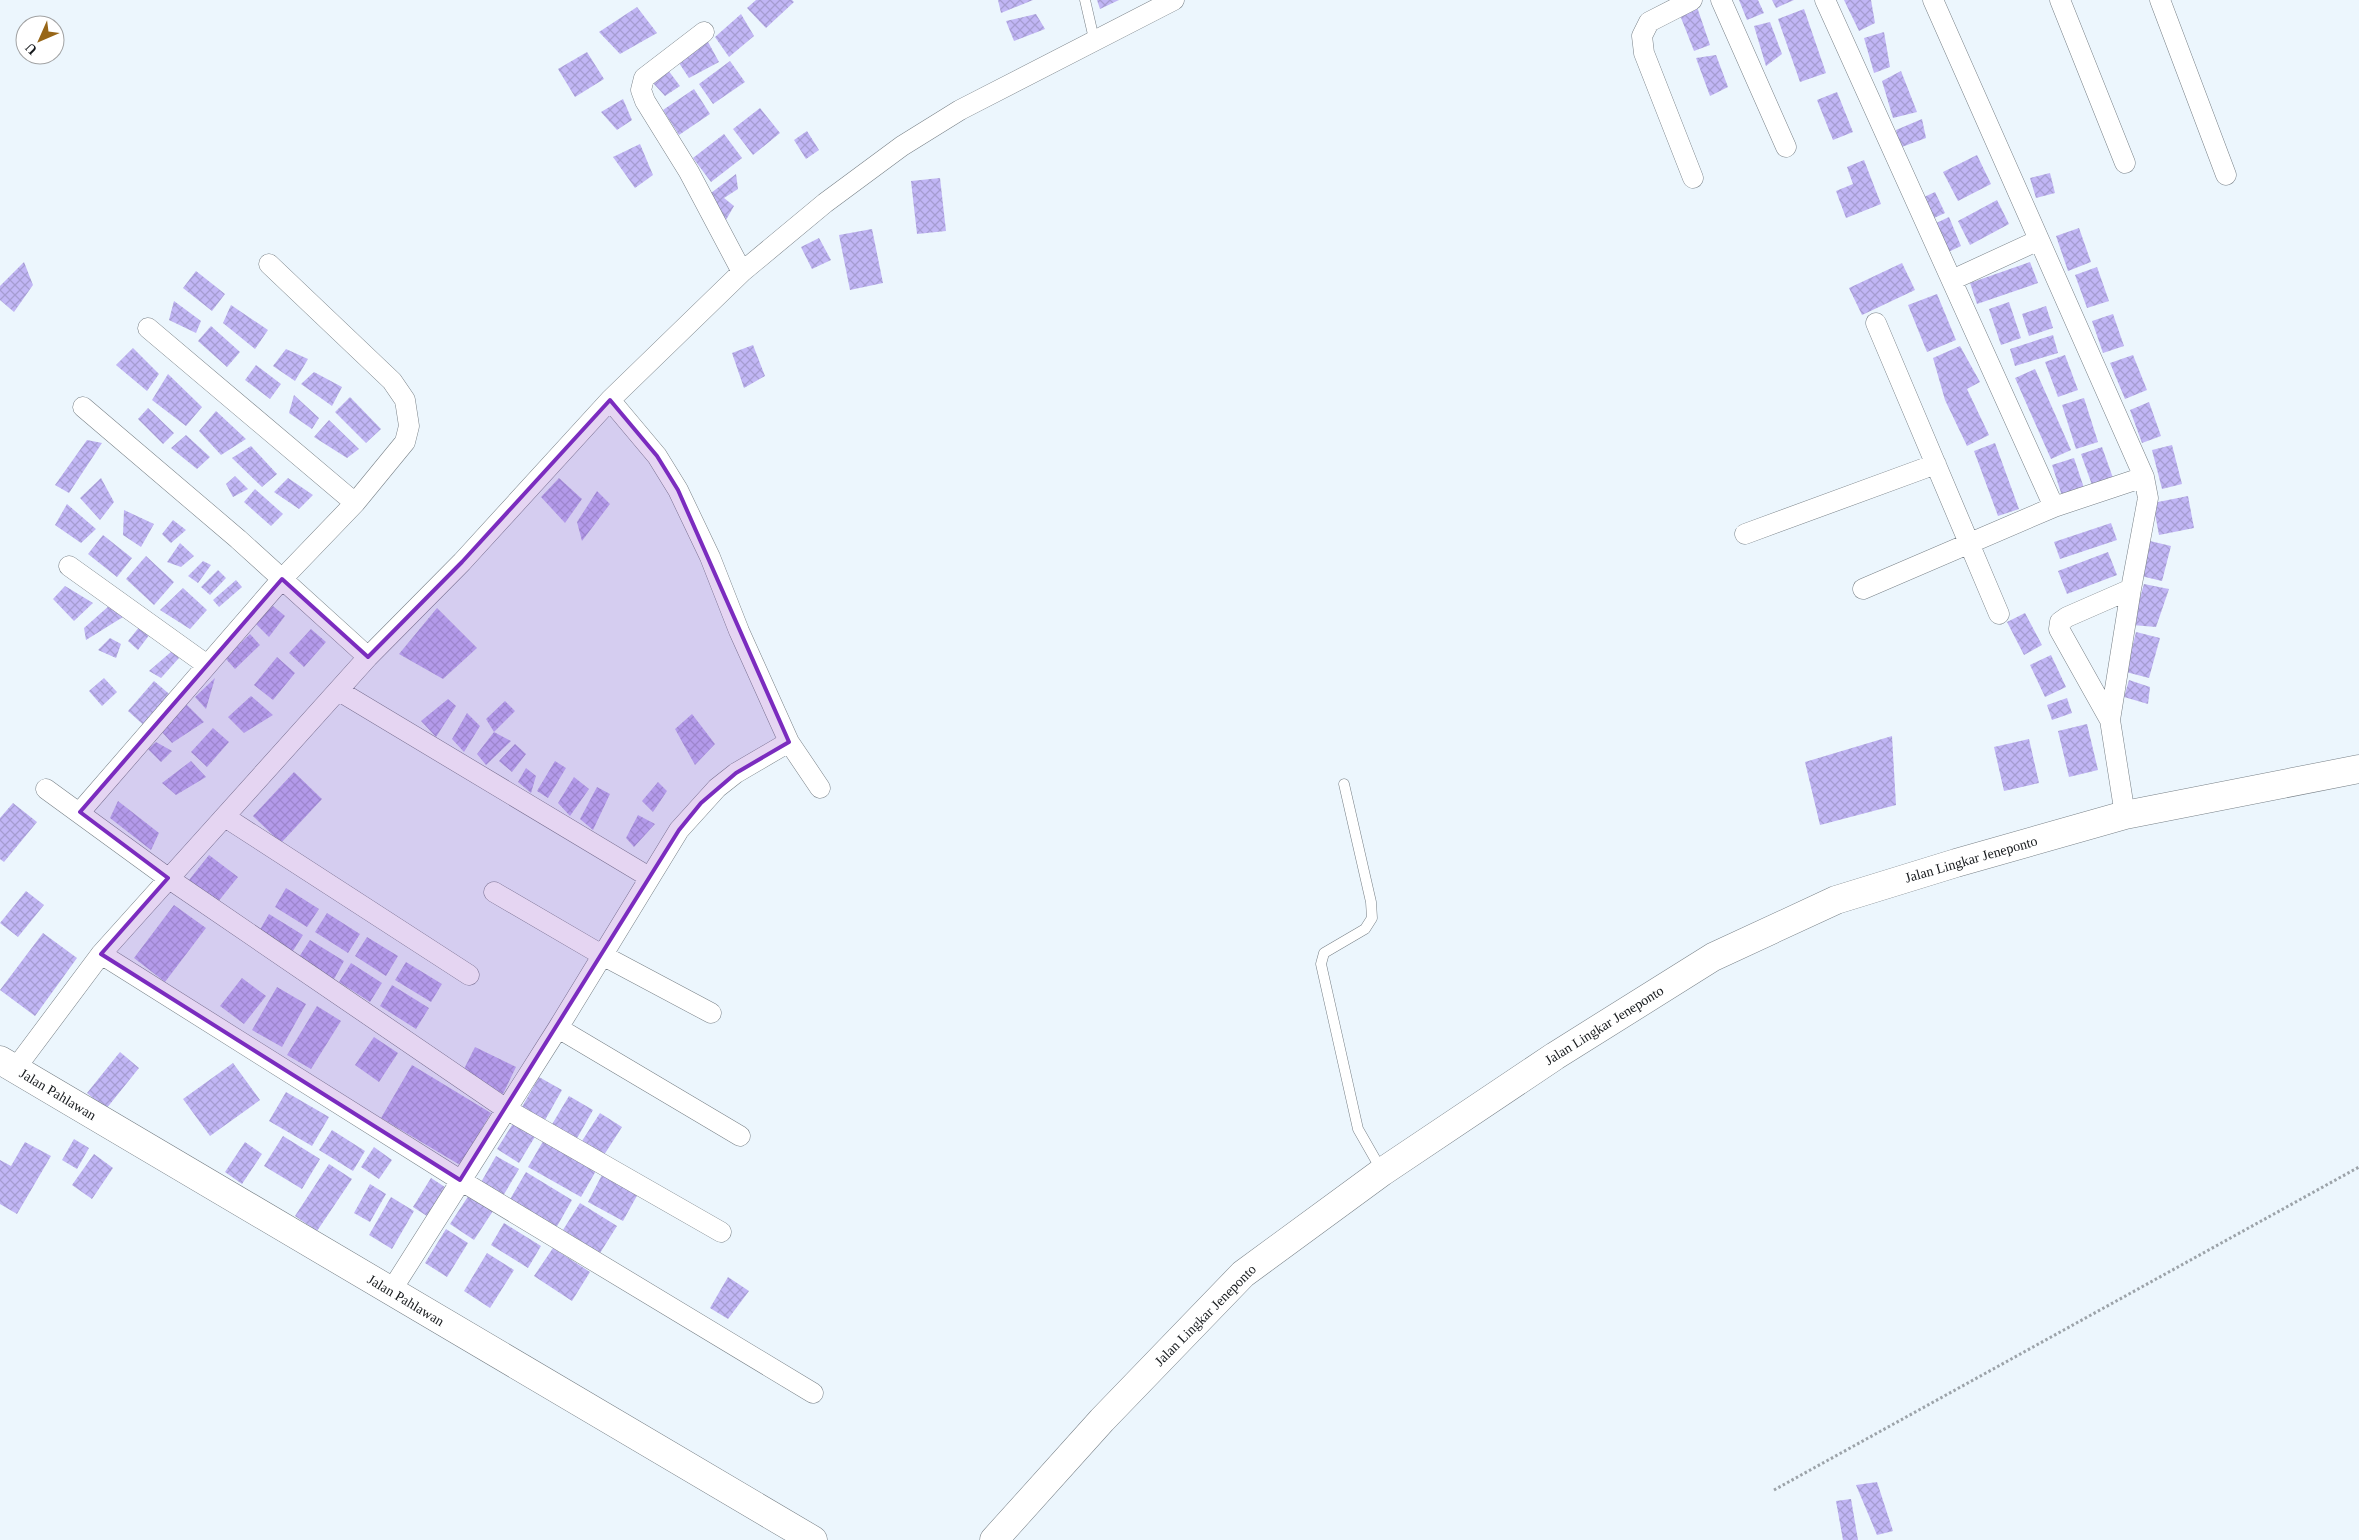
<svg xmlns="http://www.w3.org/2000/svg" width="2359" height="1540" viewBox="0 0 2359 1540" font-family="'Times New Roman',serif">
<style>
.building{fill:url(#building-cross-hatch)}
.lines{fill:none;stroke-linecap:round;stroke-linejoin:round}
.service-casing{stroke:#788087;stroke-width:11}
.minor-casing{stroke:#788087;stroke-width:21}
.secondary-casing{stroke:#788087;stroke-width:29}
.trunk-casing{stroke:#788087;stroke-width:29}
.path{stroke:#9ca3a9;stroke-width:3;stroke-dasharray:2.5 2.5;stroke-linecap:butt}
.service{stroke:#fff;stroke-width:10}
.minor{stroke:#fff;stroke-width:20}
.secondary{stroke:#fff;stroke-width:28}
.trunk{stroke:#fff;stroke-width:28}
.marked{fill:#7b2cbf;fill-opacity:0.2;stroke:#7b2cbf;stroke-width:4;stroke-linejoin:round}
.labels{text-anchor:middle;stroke-width:4;stroke-linejoin:round;paint-order:stroke}
.street-label{font-size:14px;fill:#16191c;stroke:#fff}
</style>
<defs>
<pattern id="building-cross-hatch" width="8" height="8" patternUnits="userSpaceOnUse" patternTransform="scale(1.25)"><rect width="8" height="8" fill="#c1b6f5"/><path d="M0 0l8 8M0 8l8-8" fill="none" stroke="#a59cd1"/></pattern>
</defs>
<rect width="100%" height="100%" fill="#ecf6fd"/>
<path class="building" d="M756 0H792L794 2 766 28 747 8Z
M998 0H1033L1001 13Z
M1097 0H1119L1100 9Z
M1739 0H1758L1764 13 1747 20Z
M1772 0H1794L1776 8Z
M1844 0H1871L1875 23 1859 31Z
M637 7 657 33 620 54 599 32Z
M1697 7 1710 45 1694 51 1678 10Z
M1804 9 1826 73 1800 82 1778 19Z
M741 14 754 36 729 57 715 37Z
M1036 14 1045 29 1014 41 1006 21Z
M1770 22 1782 54 1766 66 1754 26Z
M1884 32 1890 67 1874 73 1864 38Z
M707 40 719 62 689 78 679 63Z
M587 52 604 79 575 97 558 69Z
M1716 55 1728 87 1710 96 1696 58Z
M730 61 745 82 713 104 699 84Z
M668 70 680 86 665 96 653 83Z
M1901 71 1917 112 1893 118 1882 81Z
M694 89 710 114 679 135 663 110Z
M1837 92 1853 132 1833 140 1817 100Z
M623 99 632 120 617 130 601 112Z
M760 108 780 133 753 155 733 129Z
M1922 119 1926 138 1899 148 1896 130Z
M807 131 819 150 806 159 794 140Z
M724 134 742 158 711 182 693 158Z
M640 144 653 175 635 188 613 157Z
M1977 155 1991 184 1958 201 1943 172Z
M1864 160 1881 204 1846 218 1836 191 1853 184 1847 167Z
M2050 173 2055 193 2036 198 2030 178Z
M736 174 738 189 724 198 734 206 726 220 707 196Z
M940 178 946 231 917 234 911 181Z
M1935 192 1945 213 1934 218 1924 197Z
M1997 200 2009 224 1970 245 1958 221Z
M1949 217 1961 246 1944 254 1932 225Z
M2079 228 2091 262 2068 271 2056 236Z
M872 229 883 283 850 290 839 235Z
M819 238 831 260 812 269 801 247Z
M24 262 33 285 14 312 0 300V286Z
M2030 262 2038 283 1977 304 1970 283Z
M1902 263 1915 290 1862 315 1849 288Z
M2097 267 2109 301 2087 308 2075 275Z
M196 271 225 294 212 311 183 288Z
M1937 294 1956 340 1927 352 1908 305Z
M174 301 201 321 196 333 169 320Z
M2009 302 2021 338 2001 345 1989 309Z
M231 305 268 330 255 349 223 323Z
M2046 306 2053 328 2029 336 2022 314Z
M2113 314 2124 346 2103 353 2092 321Z
M211 326 240 352 227 367 198 341Z
M2053 335 2058 353 2015 366 2010 349Z
M753 345 765 376 744 388 732 353Z
M1960 346 1980 382 1967 389 1989 435 1967 446 1945 400 1933 358Z
M133 348 159 374 147 391 116 365Z
M286 349 308 359 295 381 273 366Z
M2065 355 2078 390 2058 397 2045 362Z
M2133 355 2147 390 2125 399 2110 363Z
M256 365 281 384 270 399 245 380Z
M2035 369 2071 450 2051 459 2015 378Z
M314 372 342 387 332 406 301 384Z
M168 374 202 407 186 426 152 400Z
M294 395 319 418 312 429 289 413Z
M350 397 381 429 366 443 335 412Z
M2084 398 2098 442 2076 449 2062 405Z
M2149 402 2161 436 2142 443 2130 410Z
M148 408 174 433 163 444 138 419Z
M216 411 246 439 221 455 199 431Z
M329 420 359 449 347 458 314 437Z
M186 435 210 457 197 469 171 448Z
M87 440 102 443 69 493 55 485Z
M1995 443 2019 509 1998 516 1974 451Z
M2172 445 2182 484 2162 489 2152 450Z
M251 446 277 474 262 487 232 458Z
M2102 447 2113 478 2092 485 2081 454Z
M2074 458 2085 491 2063 499 2052 465Z
M235 476 248 489 233 497 226 484Z
M101 478 114 502 100 520 80 498Z
M288 478 313 495 299 509 274 492Z
M559 478 582 499 565 523 541 497Z
M255 489 283 514 271 526 244 502Z
M597 491 610 504 582 541 577 522Z
M2188 496 2194 528 2159 535 2153 503Z
M67 504 96 529 81 543 55 525Z
M124 510 154 524 141 547 123 535Z
M173 520 186 530 171 543 162 534Z
M2111 523 2117 540 2060 559 2054 542Z
M103 535 132 558 117 577 88 554Z
M2150 541 2171 546 2162 581 2141 576Z
M180 543 194 556 181 567 167 562Z
M2108 552 2117 575 2067 594 2058 571Z
M146 556 174 582 154 605 126 579Z
M203 561 211 565 198 583 188 576Z
M218 570 226 578 210 595 201 587Z
M236 580 242 587 219 607 213 600Z
M2144 584 2169 589 2156 627 2132 625Z
M65 586 93 603 74 621 53 599Z
M183 588 207 610 190 629 160 610Z
M110 605 123 617 86 640 84 628Z
M273 606 285 616 269 637 254 622Z
M437 608 477 648 443 679 399 654Z
M2025 613 2042 645 2024 655 2007 622Z
M140 626 150 634 138 650 128 641Z
M311 629 326 642 304 667 289 653Z
M2136 632 2160 638 2149 678 2126 672Z
M250 634 260 645 235 669 225 658Z
M110 638 121 644 116 658 98 650Z
M172 651 179 658 161 678 149 671Z
M2051 655 2066 687 2045 697 2030 665Z
M277 657 295 673 273 700 254 685Z
M104 678 117 692 102 706 89 691Z
M215 678 206 709 195 697Z
M2129 680 2150 687 2148 704 2124 697Z
M154 681 174 698 148 729 128 711Z
M251 696 273 715 244 733 228 717Z
M2067 698 2072 713 2052 720 2047 705Z
M448 699 456 706 436 737 421 721Z
M505 701 515 711 494 732 486 719Z
M186 704 204 722 172 743 160 730Z
M467 713 480 726 464 752 452 739Z
M692 714 715 744 695 765 675 729Z
M2087 724 2098 770 2069 777 2058 731Z
M213 728 229 742 207 767 191 752Z
M494 732 511 741 486 765 477 754Z
M1892 736 1896 805 1820 825 1805 762Z
M2029 739 2039 783 2004 791 1994 747Z
M156 742 172 751 161 762 148 749Z
M515 744 526 754 512 772 499 761Z
M191 761 206 777 176 795 162 783Z
M555 761 566 768 548 798 537 791Z
M526 768 536 776 531 793 518 782Z
M294 772 322 799 281 843 253 816Z
M574 777 589 789 570 816 558 803Z
M658 782 667 791 653 812 642 801Z
M597 787 610 794 593 830 580 819Z
M118 801 159 833 151 850 110 818Z
M13 803 37 822 4 862 0 859V818Z
M638 815 655 824 634 847 626 838Z
M209 855 238 877 217 903 189 880Z
M286 888 319 909 307 927 275 907Z
M26 891 44 905 18 937 0 923Z
M174 905 206 928 165 982 134 958Z
M327 913 360 934 348 953 315 932Z
M269 914 303 935 291 954 258 933Z
M43 933 77 958 35 1016 0 990Z
M367 937 398 956 386 976 355 956Z
M310 940 344 961 334 979 299 957Z
M406 962 442 984 431 1002 395 980Z
M351 963 382 983 370 1002 339 982Z
M242 978 266 996 244 1024 220 1006Z
M392 985 429 1008 416 1029 380 1006Z
M277 987 306 1004 282 1047 252 1030Z
M317 1006 341 1021 311 1069 287 1055Z
M374 1037 398 1053 379 1082 355 1065Z
M475 1047 516 1067 503 1094 462 1073Z
M120 1052 139 1068 106 1109 87 1093Z
M233 1063 260 1100 210 1136 183 1099Z
M412 1065 491 1113 460 1165 381 1118Z
M539 1077 562 1090 545 1120 522 1107Z
M286 1092 329 1117 312 1146 269 1121Z
M569 1096 593 1110 576 1140 551 1126Z
M600 1113 622 1127 604 1155 582 1141Z
M514 1122 536 1135 519 1163 497 1149Z
M332 1130 365 1151 353 1171 319 1150Z
M283 1136 320 1159 302 1189 264 1166Z
M545 1138 597 1169 581 1197 528 1167Z
M74 1139 89 1148 77 1169 62 1160Z
M25 1142 51 1156 17 1214 0 1204V1160L11 1166Z
M245 1142 262 1154 242 1184 225 1172Z
M374 1147 392 1160 379 1179 361 1167Z
M94 1154 113 1168 92 1199 72 1185Z
M496 1156 519 1169 503 1196 480 1184Z
M329 1164 352 1179 317 1231 295 1216Z
M526 1172 572 1200 556 1228 509 1201Z
M603 1173 639 1192 623 1221 588 1202Z
M431 1178 448 1189 430 1218 413 1207Z
M370 1184 386 1194 370 1222 354 1213Z
M469 1195 493 1211 474 1240 450 1224Z
M391 1197 414 1211 392 1249 369 1235Z
M580 1203 617 1226 600 1253 563 1230Z
M504 1223 541 1246 528 1268 491 1245Z
M446 1229 468 1243 447 1277 425 1263Z
M553 1248 590 1272 572 1301 534 1276Z
M487 1253 514 1270 490 1308 464 1291Z
M728 1277 749 1291 728 1319 710 1308Z
M1877 1482 1893 1531 1877 1535 1856 1485Z
M1851 1499 1858 1540H1843L1836 1501Z"/>
<g class="lines">
<g class="service-casing">
<path id="service" d="M1085 0 1094 39
M1344 784 1371 902 1372 918 1365 929 1324 953 1321 964 1358 1129 1382 1171"/>
</g>
<g class="minor-casing">
<path id="minor" d="M1692 0 1649 22 1642 36 1644 53 1693 178
M1721 0 1786 147
M1825 0 2054 507
M1933 0 2144 477 2148 498 2131 589 2110 720 2125 815
M2060 0 2125 163
M2160 0 2226 175
M704 32 644 78 641 90 645 101 689 172 742 272
M1952 280 2039 240
M1876 323 1999 614
M148 328 355 503
M610 400 657 456 678 490 710 557 739 631 789 742 820 788
M83 407 238 539 368 657
M1745 534 1936 464
M69 566 207 665
M1863 589 2054 507 2144 477
M339 691 649 877
M2110 720 2059 629 2060 622 2067 617 2131 589
M46 789 168 878 506 1109 721 1232
M80 812 282 579 355 503 405 442 409 426 405 400 392 381 269 264
M225 817 469 975
M494 892 602 955 711 1013
M101 954 460 1180 813 1393
M558 1028 740 1136
M15 1069 101 954 368 657 462 562 610 400 742 272 825 203 902 146 960 110 1174 0
M391 1291 558 1028 679 830 717 788 736 773 789 742"/>
</g>
<g class="secondary-casing">
<path id="secondary" d="M994 1540 1102 1420 1243 1274 1382 1172 1555 1056 1713 957 1836 900 1956 863 2125 815 2359 769"/>
</g>
<g class="trunk-casing">
<path id="trunk" d="M0 1060 813 1540"/>
</g>
<path class="path" d="M1774 1490 2359 1167"/>
<use href="#service" class="service"/>
<use href="#minor" class="minor"/>
<use href="#secondary" class="secondary"/>
<use href="#trunk" class="trunk"/>
</g>
<path class="marked" d="M610 400 657 456 678 490 789 742 736 773 701 803 679 830 460 1180 101 954 168 878 80 812 282 579 368 657 462 562Z"/>
<g class="labels">
<g class="street-label">
<text transform="translate(1971 859) rotate(-16)" y="5">Jalan Lingkar Jeneponto</text>
<text transform="translate(1604 1025) rotate(-32)" y="5">Jalan Lingkar Jeneponto</text>
<text transform="translate(58 1094) rotate(31)" y="5">Jalan Pahlawan</text>
<text transform="translate(406 1300) rotate(31)" y="5">Jalan Pahlawan</text>
<text transform="translate(1205 1315) rotate(-45)" y="5">Jalan Lingkar Jeneponto</text>
</g>
</g>
<g transform="translate(40 40) rotate(225)"><circle r="24" fill="#ffffff" stroke="#a2a3a4"/>
<path d="M0-4L9 19L0 12L-9 19Z" fill="#976618"/>
<text y="-8" font-size="14" font-weight="bold" text-anchor="middle" fill="#16191c">U</text>
</g>
</svg>
